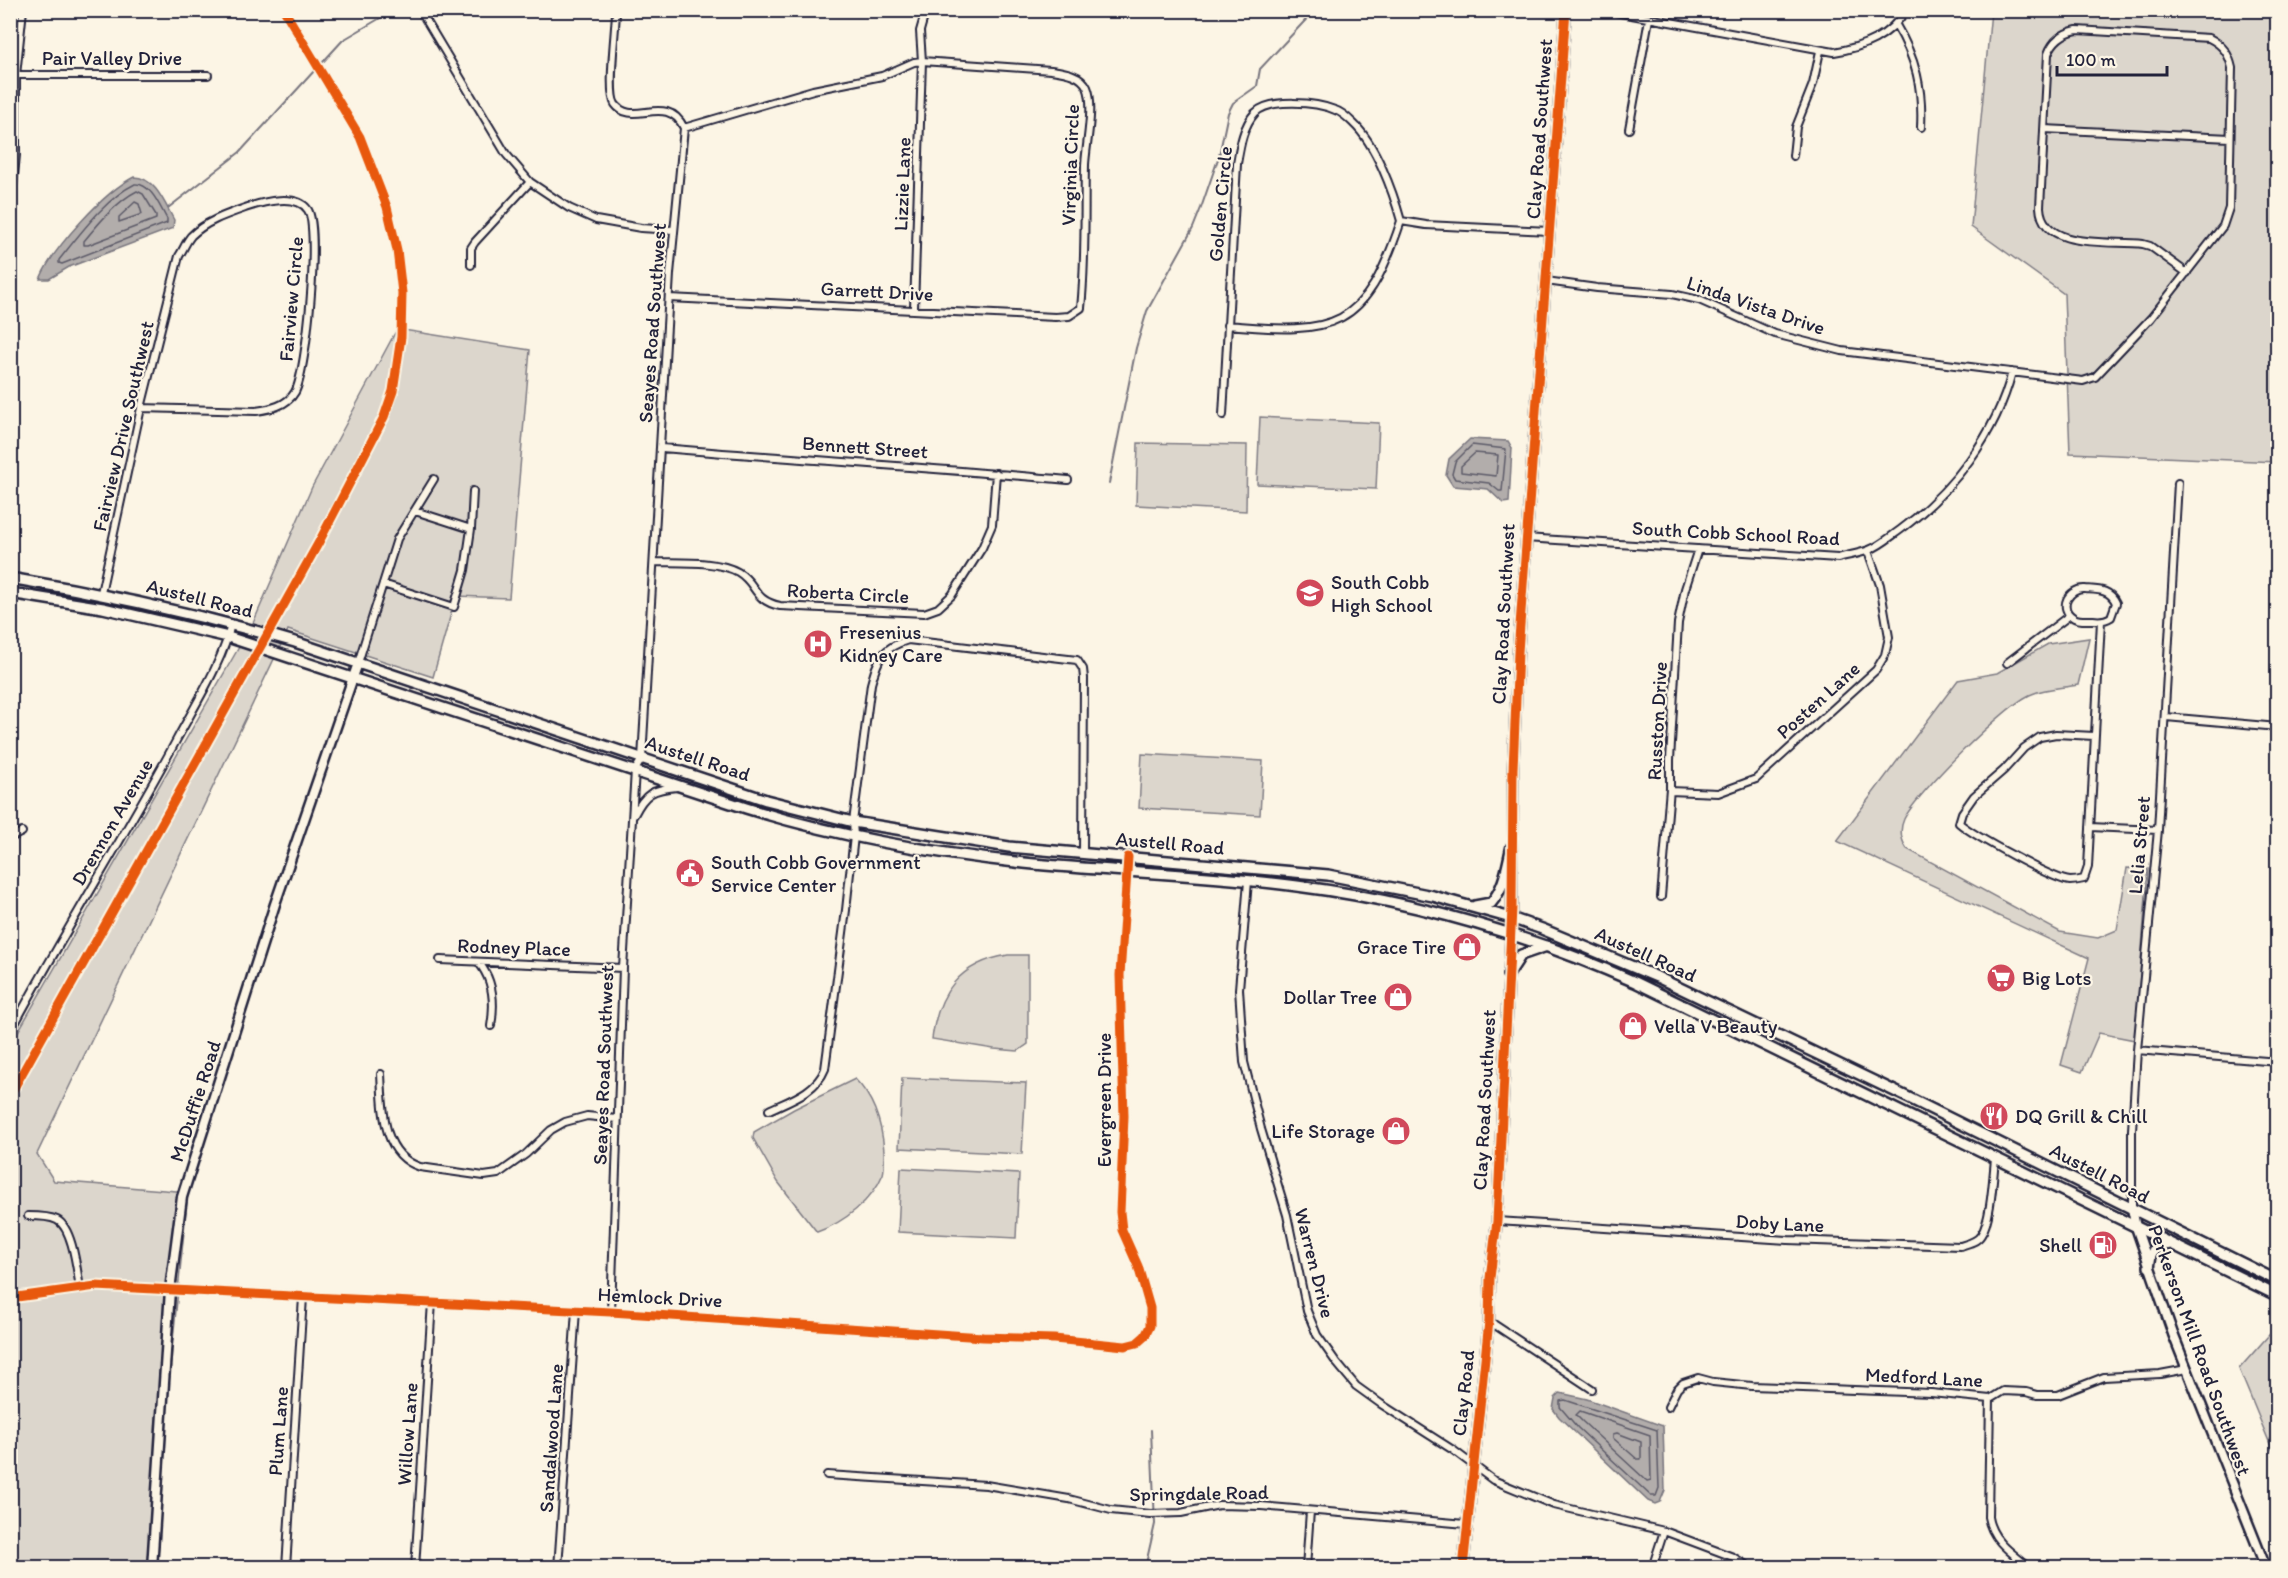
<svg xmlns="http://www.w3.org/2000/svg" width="2288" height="1578" viewBox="0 0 2288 1578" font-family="Itim,sans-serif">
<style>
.green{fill:#dcd6cc;stroke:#7f7c84;stroke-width:1.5}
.water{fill:#b2adab;stroke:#78757e;stroke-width:1.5}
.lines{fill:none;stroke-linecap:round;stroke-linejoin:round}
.shore{stroke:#5c5a68;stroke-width:1.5}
.stream{stroke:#78757e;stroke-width:2}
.street-casing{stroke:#22223b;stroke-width:10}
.secondary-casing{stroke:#22223b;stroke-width:13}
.primary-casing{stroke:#22223b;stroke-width:14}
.street{stroke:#fcf5e5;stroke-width:6}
.secondary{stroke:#fcf5e5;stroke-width:8}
.primary{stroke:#fcf5e5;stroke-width:9}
.cycleway-casing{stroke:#fcf5e5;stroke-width:13}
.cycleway{stroke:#e8590c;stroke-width:9}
.labels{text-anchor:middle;stroke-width:4.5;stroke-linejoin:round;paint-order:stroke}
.street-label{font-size:20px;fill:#22223b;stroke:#fcf5e5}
.poi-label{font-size:20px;fill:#22223b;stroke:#fcf5e5;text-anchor:start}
</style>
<rect width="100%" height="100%" fill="#fcf5e5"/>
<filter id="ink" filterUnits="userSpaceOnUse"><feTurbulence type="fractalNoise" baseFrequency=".0167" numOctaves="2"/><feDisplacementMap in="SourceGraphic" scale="12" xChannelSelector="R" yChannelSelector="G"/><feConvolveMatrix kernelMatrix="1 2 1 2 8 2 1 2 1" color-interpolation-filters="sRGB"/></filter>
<g filter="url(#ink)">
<path class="green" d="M1991 11H2277V462L2070 453 2064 294 1971 227Z
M397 329 530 350 509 598 456 596 433 677 288 630 37 1154 54 1181 188 1192 150 1567 11 1568V1044L254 621 312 487Z
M1260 417 1379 423 1376 489 1257 484Z
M1138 443 1247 445 1246 511 1136 505Z
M2089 638 2078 685C2063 688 2046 688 2032 694 2007 703 1916 794 1904 819 1899 830 1901 840 1907 849L2060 932 2098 938 2117 930 2127 868 2148 869 2135 1040 2099 1033 2082 1072 2061 1065 2089 958 1837 841 1958 680 1997 673 2048 644Z
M1142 754 1263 761 1260 815 1139 808Z
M1008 955H1028V1044L1018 1051 994 1049 932 1039C938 992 960 963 1008 955Z
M902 1078 1026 1083 1022 1154 899 1148Z
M855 1079C875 1099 882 1124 884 1151 884 1159 885 1167 883 1174 872 1201 843 1223 817 1232L778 1182 753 1138 754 1132 794 1109Z
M901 1168 1019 1174 1016 1238 898 1232Z
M2277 1326V1461L2239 1369Z"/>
<path class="water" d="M134 177C155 177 165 204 174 220L173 228 69 267 49 279H40C53 248 104 192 134 177Z
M1470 439 1508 441 1512 448 1509 502 1503 503 1488 489 1453 486 1446 475 1449 459Z
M1560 1393 1587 1399 1663 1426 1665 1490 1660 1502 1655 1504 1648 1501 1559 1417 1553 1409 1555 1398Z"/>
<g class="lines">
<path class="shore" d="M135 184C151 183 160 207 167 219V223L62 264 59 263V260C80 234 106 198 135 184Z
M137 191 143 194 156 215V219L88 245H84V241C98 224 117 201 137 191Z
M135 202 139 204 142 214 119 222V217Z
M1472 445 1506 449 1502 491H1499L1489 483 1455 479 1452 474 1455 462Z
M1475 453 1498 455 1496 476 1461 472V466Z
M1565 1400 1657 1430 1659 1488 1656 1496H1651L1578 1428 1560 1407V1401Z
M1580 1411 1650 1435 1651 1480 1647 1481 1583 1422 1576 1415Z
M1617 1433 1641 1442V1459H1637L1613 1438V1434Z"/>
<path class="stream" d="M322 63 343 40 394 10
M168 208 240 152 315 70
M1109 483 1136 348 1147 311 1193 228 1201 208 1219 156 1228 113 1233 103 1257 86 1260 69 1315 10
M1145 1568 1155 1524 1151 1430"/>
<g class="street-casing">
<path id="street" d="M420 10 506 154 530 182 569 208 596 220 641 228 673 230
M616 10C616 29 607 92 615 104 632 128 667 92 684 128
M1604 10 1834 52C1864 47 1889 37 1906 10
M1896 25C1916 58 1923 89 1921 127
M16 75H208
M1629 129 1649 19
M2044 129 2230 138
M1793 156 1796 127 1813 84 1820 51
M10 217 16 155V75L23 10
M1401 221 1426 225 1550 231
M471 265V248L475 242 530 182
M1546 281 1597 288 1672 294 1699 300 1775 334 1842 351 2075 380 2083 381 2095 377 2151 318 2223 226 2229 208 2232 68C2229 54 2223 45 2209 38L2077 30C2063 33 2053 40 2048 54L2040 207C2042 251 2112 240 2143 244L2150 246 2187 273
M669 298 1055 317 1069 316 1081 308C1086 260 1084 212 1085 165 1086 144 1095 105 1087 87 1081 74 1064 72 1051 70L922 61 914 62 882 76 813 90 684 128
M10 308V330
M914 309 922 61 920 31 926 10
M1227 325C1335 335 1365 330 1401 221
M1223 415 1237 164C1240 146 1243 126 1255 113 1270 98 1316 102 1335 110 1342 112 1348 118 1353 123 1376 144 1393 192 1401 221
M661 448C796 459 932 468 1068 480
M415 511 471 529
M1525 538 1838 558C1848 555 1859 554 1869 550 1880 546 1890 537 1900 530 1952 492 1996 435 2012 372
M654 562C678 563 717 560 738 572 758 584 752 600 780 606L924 613 938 608 952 595 982 548 992 525 996 473
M383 584 454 607 465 570 471 529 473 491
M2085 589C2098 590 2110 589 2116 603L2111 617C2105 621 2100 621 2093 620 2087 620 2079 621 2074 618 2057 608 2069 588 2085 589Z
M101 593 141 408 179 256C183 250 186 242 191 236 206 221 228 214 248 207 263 202 297 193 308 210 320 229 307 371 295 392 287 406 270 409 256 411L141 408
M358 663 397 539 434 479
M2007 663 2070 615
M2166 717 2278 727
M2094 736 2056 734 2040 737 2024 748 2004 770 1974 796 1962 813 1959 823C1973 835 2052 879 2070 881 2074 881 2080 880 2084 879L2088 867 2101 621
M1670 791 1718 793 1756 779 1876 670 1885 655 1889 637 1880 585 1868 551
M634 815C645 793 653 789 677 787
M2090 827 2158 830
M10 838 22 832
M1248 881 1239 989 1244 1062 1261 1129 1287 1215 1307 1311 1317 1335 1336 1362 1356 1386 1381 1404 1453 1450 1493 1480 1554 1505 1664 1531 1733 1557 1751 1568
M1661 897 1670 788V760L1678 623 1685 589 1698 549
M440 960 623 968
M479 963C494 981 495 1003 491 1026
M10 1033C63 933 124 838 177 739 194 707 225 658 231 623
M2137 1050 2278 1062
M381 1074C383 1108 381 1154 420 1167L484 1176 498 1174 526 1154 551 1130 565 1122 587 1116 617 1119
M769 1110C790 1100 816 1092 825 1069L846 910 854 836 853 822 871 684C878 659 881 648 908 640L1077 660 1083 669 1084 678 1083 854
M2132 1209V1130L2137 1050 2158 830 2178 483
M28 1216C37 1216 49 1216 57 1220 73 1228 77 1272 80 1288
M1497 1221 1788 1240 1960 1246C1967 1244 1977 1242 1981 1235 1991 1221 1993 1177 1995 1159
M10 1298 96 1286 115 1287 611 1312 983 1337 1054 1339 1125 1346 1137 1343 1145 1336 1150 1326V1308L1138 1266 1122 1230 1120 1212 1124 1116 1120 975 1128 857
M611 1312 623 968 635 770 642 759 670 274 684 128
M1489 1321 1592 1389
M1990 1399 1988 1517C1992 1541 2012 1553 2030 1568
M1668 1407 1677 1389 1683 1383 1698 1378 1713 1382 1752 1386 1931 1393 1990 1399 2003 1391 2026 1392 2037 1395H2058L2104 1377 2160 1374 2187 1369
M827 1475 986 1485 1069 1499 1111 1510 1150 1514 1181 1513 1219 1505 1261 1506 1466 1524
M286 1568 303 1297
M415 1568 432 1302
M558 1568 576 1310
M1306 1568 1310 1511
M1652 1568 1664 1531"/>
</g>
<g class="secondary-casing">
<path id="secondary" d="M2132 1209 2136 1227 2173 1334 2266 1568
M152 1568 170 1290 182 1197 275 904 358 663
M1463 1568 1489 1321 1490 1278 1497 1221 1512 908 1513 769 1518 652 1566 10"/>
</g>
<g class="primary-casing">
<path id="primary" d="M10 578C107 594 201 615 295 642L766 800 853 822 1009 847 1328 875 1433 896 1511 918 1542 929 1657 977 1909 1098 2278 1281
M10 593 103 608 228 637 746 808C836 836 930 853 1024 863 1115 872 1206 874 1297 886 1414 901 1527 934 1635 982L2278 1296
M1475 906 1491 903C1505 887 1507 866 1512 846
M1508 975 1521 955 1547 946
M2149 1267 2151 1255 2155 1247 2170 1244"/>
</g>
<use href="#street" class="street"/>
<use href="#secondary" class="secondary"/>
<use href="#primary" class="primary"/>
<g class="cycleway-casing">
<path id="cycleway" d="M10 1095 319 542 384 417 393 391 401 337 402 293 397 250 387 207 360 137 284 10
M10 1298 96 1286 115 1287 611 1312 983 1337 1054 1339 1125 1346 1137 1343 1145 1336 1150 1326V1308L1138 1266 1122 1230 1120 1212 1124 1116 1120 975 1128 857
M1463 1568 1489 1321 1490 1278 1497 1221 1512 908 1513 769 1518 652 1566 10"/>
</g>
<use href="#cycleway" class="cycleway"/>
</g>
</g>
<defs>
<g id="school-disc" transform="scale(1.5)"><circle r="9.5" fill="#d1495b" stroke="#fcf5e5"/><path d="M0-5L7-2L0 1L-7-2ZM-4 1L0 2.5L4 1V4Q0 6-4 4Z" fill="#fff"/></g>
<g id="hospital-disc" transform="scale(1.5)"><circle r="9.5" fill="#d1495b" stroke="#fcf5e5"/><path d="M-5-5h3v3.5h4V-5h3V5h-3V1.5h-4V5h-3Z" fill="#fff"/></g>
<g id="civic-disc" transform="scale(1.5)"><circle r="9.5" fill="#d1495b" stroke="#fcf5e5"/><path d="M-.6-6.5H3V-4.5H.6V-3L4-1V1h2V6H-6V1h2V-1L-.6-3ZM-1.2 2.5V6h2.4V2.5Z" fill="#fff"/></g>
<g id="shop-disc" transform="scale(1.5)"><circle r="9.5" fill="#d1495b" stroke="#fcf5e5"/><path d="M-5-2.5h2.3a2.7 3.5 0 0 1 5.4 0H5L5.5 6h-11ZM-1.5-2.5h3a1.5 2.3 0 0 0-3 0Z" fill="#fff"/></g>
<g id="supermarket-disc" transform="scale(1.5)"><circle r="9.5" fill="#d1495b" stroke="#fcf5e5"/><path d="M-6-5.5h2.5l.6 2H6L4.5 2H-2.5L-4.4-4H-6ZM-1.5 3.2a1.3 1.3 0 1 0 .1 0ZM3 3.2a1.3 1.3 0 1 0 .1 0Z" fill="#fff"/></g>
<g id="restaurant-disc" transform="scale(1.5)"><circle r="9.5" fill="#d1495b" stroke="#fcf5e5"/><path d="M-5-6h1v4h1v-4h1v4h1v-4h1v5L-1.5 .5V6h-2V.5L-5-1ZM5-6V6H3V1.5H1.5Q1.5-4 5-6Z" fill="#fff"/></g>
<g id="fuel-disc" transform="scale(1.5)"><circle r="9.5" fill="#d1495b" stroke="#fcf5e5"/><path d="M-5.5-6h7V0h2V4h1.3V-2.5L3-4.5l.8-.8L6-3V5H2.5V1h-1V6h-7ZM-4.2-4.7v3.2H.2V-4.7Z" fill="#fff"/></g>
</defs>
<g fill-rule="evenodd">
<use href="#school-disc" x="1310" y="593"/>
<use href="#hospital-disc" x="818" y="644"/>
<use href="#civic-disc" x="690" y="873"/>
<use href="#shop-disc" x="1467" y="947"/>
<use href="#supermarket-disc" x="2001" y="978"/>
<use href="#shop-disc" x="1398" y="997"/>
<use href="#shop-disc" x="1633" y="1026"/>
<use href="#restaurant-disc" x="1994" y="1116"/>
<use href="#shop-disc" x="1396" y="1131"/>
<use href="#fuel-disc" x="2103" y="1245"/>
</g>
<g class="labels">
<g class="street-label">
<text x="112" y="65">Pair Valley Drive</text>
<text transform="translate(1539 129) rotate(-86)" y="7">Clay Road Southwest</text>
<text transform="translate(1070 165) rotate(-88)" y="7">Virginia Circle</text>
<text transform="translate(902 184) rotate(-88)" y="7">Lizzie Lane</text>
<text transform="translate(1220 204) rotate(-85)" y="7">Golden Circle</text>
<text transform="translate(877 291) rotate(3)" y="7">Garrett Drive</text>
<text transform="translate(291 299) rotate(-85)" y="7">Fairview Circle</text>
<text transform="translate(1756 305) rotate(19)" y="7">Linda Vista Drive</text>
<text transform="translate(652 323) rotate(-86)" y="7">Seayes Road Southwest</text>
<text transform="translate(123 426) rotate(-77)" y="7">Fairview Drive Southwest</text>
<text transform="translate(865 447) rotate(4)" y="7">Bennett Street</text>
<text transform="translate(1736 533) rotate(3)" y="7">South Cobb School Road</text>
<text transform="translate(848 593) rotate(3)" y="7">Roberta Circle</text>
<text transform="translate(200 598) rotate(14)" y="7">Austell Road</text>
<text transform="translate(1503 614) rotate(-87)" y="7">Clay Road Southwest</text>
<text transform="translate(1818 700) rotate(-42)" y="7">Posten Lane</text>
<text transform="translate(1657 721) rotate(-87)" y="7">Russton Drive</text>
<text transform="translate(698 758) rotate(18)" y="7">Austell Road</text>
<text transform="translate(112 822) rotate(-60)" y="7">Drennon Avenue</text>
<text transform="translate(1170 843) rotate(5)" y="7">Austell Road</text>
<text transform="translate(2139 845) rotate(-85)" y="7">Lelia Street</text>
<text transform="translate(514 947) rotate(2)" y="7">Rodney Place</text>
<text transform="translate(1646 954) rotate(24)" y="7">Austell Road</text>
<text transform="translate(603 1065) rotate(-88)" y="7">Seayes Road Southwest</text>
<text transform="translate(1104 1100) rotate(-90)" y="7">Evergreen Drive</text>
<text transform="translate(1484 1100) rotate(-87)" y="7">Clay Road Southwest</text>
<text transform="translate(195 1101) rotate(-72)" y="7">McDuffie Road</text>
<text transform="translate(2100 1173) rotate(27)" y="7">Austell Road</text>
<text transform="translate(1780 1223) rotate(3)" y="7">Doby Lane</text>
<text transform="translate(1315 1263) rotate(76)" y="7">Warren Drive</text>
<text transform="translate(660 1297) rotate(3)" y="7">Hemlock Drive</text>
<text transform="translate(2200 1350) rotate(70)" y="7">Perkerson Mill Road Southwest</text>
<text transform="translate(1924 1377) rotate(3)" y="7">Medford Lane</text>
<text transform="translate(1463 1393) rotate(-84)" y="7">Clay Road</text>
<text transform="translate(278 1431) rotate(-86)" y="7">Plum Lane</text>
<text transform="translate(407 1434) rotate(-86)" y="7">Willow Lane</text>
<text transform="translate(551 1438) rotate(-86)" y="7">Sandalwood Lane</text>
<text transform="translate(1199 1493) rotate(-1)" y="7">Springdale Road</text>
</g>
<g class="poi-label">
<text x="1331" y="589">South Cobb<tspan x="1331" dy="23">High School</tspan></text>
<text x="839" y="639">Fresenius<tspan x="839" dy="23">Kidney Care</tspan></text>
<text x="711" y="869">South Cobb Government<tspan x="711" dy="23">Service Center</tspan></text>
<text x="1446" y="954" text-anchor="end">Grace Tire</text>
<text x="2022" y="985">Big Lots</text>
<text x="1377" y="1004" text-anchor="end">Dollar Tree</text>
<text x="1654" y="1033">Vella V Beauty</text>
<text x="2015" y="1123">DQ Grill &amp; Chill</text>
<text x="1375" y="1138" text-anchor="end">Life Storage</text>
<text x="2082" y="1252" text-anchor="end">Shell</text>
</g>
</g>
<rect width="2288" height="1578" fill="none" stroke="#fcf5e5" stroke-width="36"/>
<rect x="18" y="18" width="2252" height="1542" fill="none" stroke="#22223b" stroke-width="2" filter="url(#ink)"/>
<path d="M2057 66v9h110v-9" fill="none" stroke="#22223b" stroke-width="3"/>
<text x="2066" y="66" font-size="18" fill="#22223b" stroke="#fcf5e5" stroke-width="4.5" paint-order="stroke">100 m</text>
</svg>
